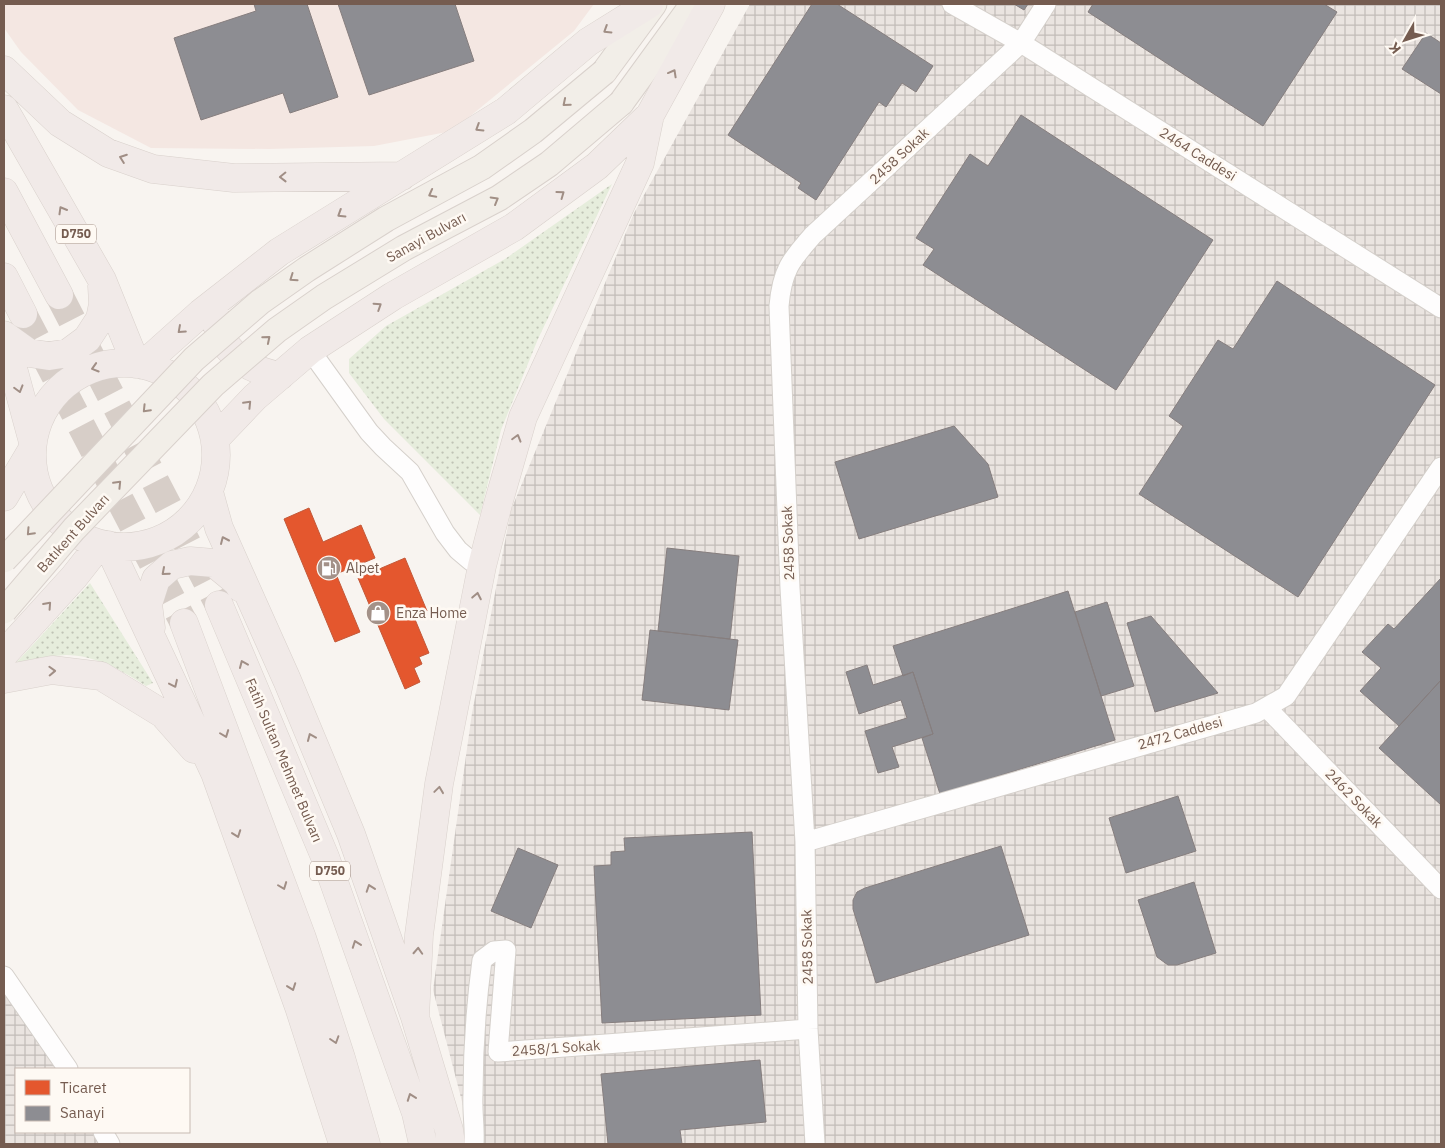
<svg xmlns="http://www.w3.org/2000/svg" width="1445" height="1148" viewBox="0 0 1445 1148" font-family="'IBM Plex Sans',sans-serif">
<style>
.commercial{fill:#f4e7e2}
.industrial{fill:url(#industrial-grid)}
.grass{fill:url(#grass-dots)}
.shops{fill:#e4572e;stroke:#c35838}
.industry{fill:#8d8d92;stroke:#867e7e}
.lines{fill:none;stroke-linecap:round;stroke-linejoin:round}
.highway-tunnel{stroke:#d7cec8;stroke-width:28;stroke-dasharray:28 14;stroke-linecap:butt}
.minor-casing{stroke:#d5d0cb;stroke-width:21}
.major-casing{stroke:#d9d1cc;stroke-width:27}
.highway-casing{stroke:#d9d1cc;stroke-width:29}
.minor{stroke:#fefdfd;stroke-width:19}
.major{stroke:#f2eee8;stroke-width:25}
.highway{stroke:#f1eae8;stroke-width:28}
.major-bridge-casing{stroke:#d9d1cc;stroke-width:27;stroke-linecap:butt}
.major-bridge{stroke:#f2eee8;stroke-width:25}
.oneway{stroke:#a08e85}
.oneway2{stroke:#a18f85}
.labels{text-anchor:middle;stroke-width:5;stroke-linejoin:round;paint-order:stroke}
.shield{fill:#fef9f3;stroke:#9e8b81;stroke-width:1}
.shield-label{font-size:12px;font-weight:bold;fill:#755c50}
.street-label{font-size:14px;fill:#755c50;stroke:#fef9f3}
.poi-label{font-size:14px;fill:#755c50;stroke:#fef9f3;text-anchor:start}
</style>
<defs>
<pattern id="industrial-grid" width="8" height="8" patternUnits="userSpaceOnUse" patternTransform="scale(1.25)"><rect width="8" height="8" fill="#eae4e0"/><path d="M0 4h8M4 0v8" fill="none" stroke="#c2bcb8"/></pattern>
<pattern id="grass-dots" width="8" height="8" patternUnits="userSpaceOnUse" patternTransform="scale(1.25)"><rect width="8" height="8" fill="#e6eddc"/><path d="M2 2h.1M6 6h.1" fill="none" stroke="#bfc3b5" stroke-width="1.8" stroke-linecap="round"/></pattern>
</defs>
<rect width="100%" height="100%" fill="#f8f4f0"/>
<path class="commercial" d="M4 4H594L574 31 452 131 374 146 269 149 151 148 78 110 21 52 4 28Z"/>
<path class="industrial" d="M750 4H1441V1144H473L433 990 472 713 511 510 634 213Z
M4 969 71 1069H16V1132H112L118 1144H4Z"/>
<path class="grass" d="M612 184 538 339 501 430 480 515 384 419 349 373V359L386 326 505 259Z
M90 583 153 683 146 686C123 671 95 655 66 655 50 656 32 660 16 663Z"/>
<path class="shops" d="M309 508 323 542 361 525 375 558 336 574 360 632 335 642 284 519Z
M405 558 427 611 414 617 429 653 419 657 422 664 414 668 420 682 405 689 358 578Z"/>
<path class="industry" d="M254 4H307L338 97 290 113 283 93 201 120 174 38 256 11Z
M338 4H455L474 61 369 95Z
M812 4H837L933 66 916 92 902 83 886 107 879 102 816 200 798 188 801 183 728 135Z
M1014 4H1028L1024 10Z
M1093 4H1324L1337 12 1263 126 1088 12Z
M1426 33 1441 43V94L1402 69Z
M1021 115 1213 240 1116 390 923 265 934 249 916 238 970 154 988 166Z
M1277 281 1435 385 1298 597 1139 494 1183 426 1169 416 1218 340 1233 349Z
M954 426 988 464 998 497 859 539 835 462Z
M667 548 739 556 730 639 658 631Z
M1441 578V680L1399 726 1360 691 1381 668 1362 652 1388 624 1394 629Z
M1068 591 1115 740 940 794 922 738 933 734 913 672 903 676 893 646Z
M1107 602 1134 686 1101 696 1075 612Z
M1151 616 1218 693 1155 712 1127 623Z
M650 630 738 640 729 710 642 700Z
M867 665 873 685 913 672 933 734 892 747 899 767 878 773 865 731 907 718 901 700 859 714 846 672Z
M1441 680V805L1379 748Z
M1178 796 1196 851 1126 873 1109 818Z
M752 832 761 1015 602 1023 594 866 611 865V852L625 851 624 838Z
M1001 846 1029 935 876 983 853 909V900L857 892 865 888Z
M518 848 558 865 531 928 491 911Z
M1194 882 1216 953 1177 965H1168L1157 957 1138 900Z
M760 1060 766 1122 680 1130 682 1144H608L601 1074Z"/>
<g class="lines">
<path class="highway-tunnel" d="M59 295 219 605
M23 314 184 623"/>
<g class="minor-casing">
<path id="minor" d="M952 4 1021 43 1441 308
M310 350 369 432 383 447 410 472 445 533 458 550 471 561 482 566
M1267 708 1441 889
M805 842 1256 713 1286 696 1441 467
M4 976 68 1069
M103 1132 110 1144
M474 1144C475 1127 472 1111 473 1094 473 1050 476 1005 482 960L494 951 506 950 498 1052 808 1029
M815 1144 808 1029 805 842 790 588 779 306C782 270 791 260 813 235L1021 43 1046 4"/>
</g>
<g class="major-casing">
<path id="major" d="M604 72 654 4
M621 103 693 4"/>
</g>
<g class="highway-casing">
<path id="highway" d="M4 70 60 123 108 153 153 169 234 178 402 176
M4 109 102 280 136 364
M4 192 59 295
M4 277 23 314
M214 312C220 350 243 369 280 376
M4 335 29 353 49 356 68 353 87 339 100 319 103 304 102 286
M4 343 14 372 33 442
M32 455a92 92 0 1 1 184 0a92 92 0 1 1-184 0Z
M143 365 201 313 279 252 506 111 588 42 649 4
M215 439 255 397 310 350 393 296 514 227 597 166 650 115 711 4
M209 492 219 528 287 680 351 834 415 1017 449 1130 451 1144
M4 497 32 450
M108 545 215 773 299 1007 343 1144
M219 605 325 857 416 1113 423 1144
M184 623 302 938 341 1058 366 1144
M151 628 148 604 156 579 172 565 190 561 214 563 237 582 241 588
M4 654 74 577 100 544
M4 679 52 670 101 676 163 714 194 749
M415 1017 419 935 439 784 482 566 498 504 523 417 640 163 650 115"/>
</g>
<use href="#minor" class="minor"/>
<use href="#major" class="major"/>
<use href="#highway" class="highway"/>
<g class="major-bridge-casing">
<path id="major-bridge" d="M4 560 194 359 260 302 307 269 386 219 482 167 533 131 604 72
M4 611 74 529 213 385 277 330 324 297 404 248 499 198 549 164 621 103"/>
</g>
<use href="#major-bridge" class="major-bridge"/>
</g>
<defs><path id="oneway-chevron" d="M-2-3.5L2.5 0L-2 3.5" fill="none" stroke-width="1.6" stroke-linecap="round" stroke-linejoin="round" transform="scale(1.25)"/></defs>
<g class="oneway">
<use href="#oneway-chevron" transform="translate(607 30) rotate(148)"/>
<use href="#oneway-chevron" transform="translate(673 73) rotate(-61)"/>
<use href="#oneway-chevron" transform="translate(479 128) rotate(148)"/>
<use href="#oneway-chevron" transform="translate(123 158) rotate(-160)"/>
<use href="#oneway-chevron" transform="translate(283 177) rotate(179)"/>
<use href="#oneway-chevron" transform="translate(561 194) rotate(-36)"/>
<use href="#oneway-chevron" transform="translate(62 210) rotate(-120)"/>
<use href="#oneway-chevron" transform="translate(341 214) rotate(148)"/>
<use href="#oneway-chevron" transform="translate(378 306) rotate(-33)"/>
<use href="#oneway-chevron" transform="translate(181 330) rotate(138)"/>
<use href="#oneway-chevron" transform="translate(95 368) rotate(163)"/>
<use href="#oneway-chevron" transform="translate(19 389) rotate(74)"/>
<use href="#oneway-chevron" transform="translate(248 404) rotate(-46)"/>
<use href="#oneway-chevron" transform="translate(517 438) rotate(-74)"/>
<use href="#oneway-chevron" transform="translate(224 540) rotate(-114)"/>
<use href="#oneway-chevron" transform="translate(165 572) rotate(139)"/>
<use href="#oneway-chevron" transform="translate(477 596) rotate(-79)"/>
<use href="#oneway-chevron" transform="translate(48 605) rotate(-48)"/>
<use href="#oneway-chevron" transform="translate(243 664) rotate(-113)"/>
<use href="#oneway-chevron" transform="translate(52 671) rotate(-2)"/>
<use href="#oneway-chevron" transform="translate(174 684) rotate(65)"/>
<use href="#oneway-chevron" transform="translate(225 734) rotate(69)"/>
<use href="#oneway-chevron" transform="translate(311 737) rotate(-113)"/>
<use href="#oneway-chevron" transform="translate(439 790) rotate(-82)"/>
<use href="#oneway-chevron" transform="translate(237 834) rotate(70)"/>
<use href="#oneway-chevron" transform="translate(283 886) rotate(69)"/>
<use href="#oneway-chevron" transform="translate(370 888) rotate(-109)"/>
<use href="#oneway-chevron" transform="translate(356 944) rotate(-110)"/>
<use href="#oneway-chevron" transform="translate(418 951) rotate(-87)"/>
<use href="#oneway-chevron" transform="translate(292 987) rotate(70)"/>
<use href="#oneway-chevron" transform="translate(335 1040) rotate(72)"/>
<use href="#oneway-chevron" transform="translate(411 1097) rotate(-110)"/>
</g>
<g class="oneway2">
<use href="#oneway-chevron" transform="translate(566 103) rotate(140)"/>
<use href="#oneway-chevron" transform="translate(432 194) rotate(152)"/>
<use href="#oneway-chevron" transform="translate(495 200) rotate(-30)"/>
<use href="#oneway-chevron" transform="translate(293 278) rotate(145)"/>
<use href="#oneway-chevron" transform="translate(267 339) rotate(-40)"/>
<use href="#oneway-chevron" transform="translate(146 409) rotate(134)"/>
<use href="#oneway-chevron" transform="translate(118 484) rotate(-46)"/>
<use href="#oneway-chevron" transform="translate(30 532) rotate(133)"/>
</g>
<defs>
<g id="fuel-disc" transform="scale(1.25)"><circle r="9.5" fill="#a39188" stroke="#fef9f3"/><path d="M-5.5-6h7V0h2V4h1.3V-2.5L3-4.5l.8-.8L6-3V5H2.5V1h-1V6h-7ZM-4.2-4.7v3.2H.2V-4.7Z" fill="#fff"/></g>
<g id="shop-disc" transform="scale(1.25)"><circle r="9.5" fill="#a39188" stroke="#fef9f3"/><path d="M-5-2.5h2.3a2.7 3.5 0 0 1 5.4 0H5L5.5 6h-11ZM-1.5-2.5h3a1.5 2.3 0 0 0-3 0Z" fill="#fff"/></g>
</defs>
<g fill-rule="evenodd">
<use href="#fuel-disc" x="329" y="568"/>
<use href="#shop-disc" x="378" y="613"/>
</g>
<g class="labels">
<g class="shield">
<rect x="56" y="224.5" width="40" height="19" rx="4"/>
<rect x="310" y="861.5" width="40" height="19" rx="4"/>
</g>
<g class="shield-label">
<text x="76" y="238">D750</text>
<text x="330" y="875">D750</text>
</g>
<g class="street-label">
<text transform="translate(1198 154) rotate(32)" y="5">2464 Caddesi</text>
<text transform="translate(899 156) rotate(-43)" y="5">2458 Sokak</text>
<text transform="translate(426 237) rotate(-29)" y="5">Sanayi Bulvarı</text>
<text transform="translate(73 533) rotate(-48)" y="5">Batıkent Bulvarı</text>
<text transform="translate(788 543) rotate(-92)" y="5">2458 Sokak</text>
<text transform="translate(1180 733) rotate(-16)" y="5">2472 Caddesi</text>
<text transform="translate(284 760) rotate(67)" y="5">Fatih Sultan Mehmet Bulvarı</text>
<text transform="translate(1354 798) rotate(46)" y="5">2462 Sokak</text>
<text transform="translate(807 947) rotate(-91)" y="5">2458 Sokak</text>
<text transform="translate(556 1048) rotate(-4)" y="5">2458/1 Sokak</text>
</g>
<g class="poi-label">
<text x="346" y="573">Alpet</text>
<text x="396" y="618">Enza Home</text>
</g>
</g>
<rect width="1445" height="1148" fill="none" stroke="#755c50" stroke-width="10"/>
<rect x="15" y="1068" width="175" height="65" fill="#fef9f3" stroke="#c7bab2"/>
<rect x="25" y="1080" width="25" height="15" fill="#e4572e" stroke="#c7bab2"/>
<text x="60" y="1093" font-size="15" fill="#755c50">Ticaret</text>
<rect x="25" y="1106" width="25" height="15" fill="#8d8d92" stroke="#c7bab2"/>
<text x="60" y="1118" font-size="15" fill="#755c50">Sanayi</text>
<g transform="translate(1405 40) rotate(231)" stroke="#fef9f3" stroke-width="4" paint-order="stroke">
<path d="M0-4L9 19L0 12L-9 19Z" fill="#755c50"/>
<text y="-8" font-size="14" font-weight="bold" text-anchor="middle" fill="#755c50">K</text>
</g>
</svg>
